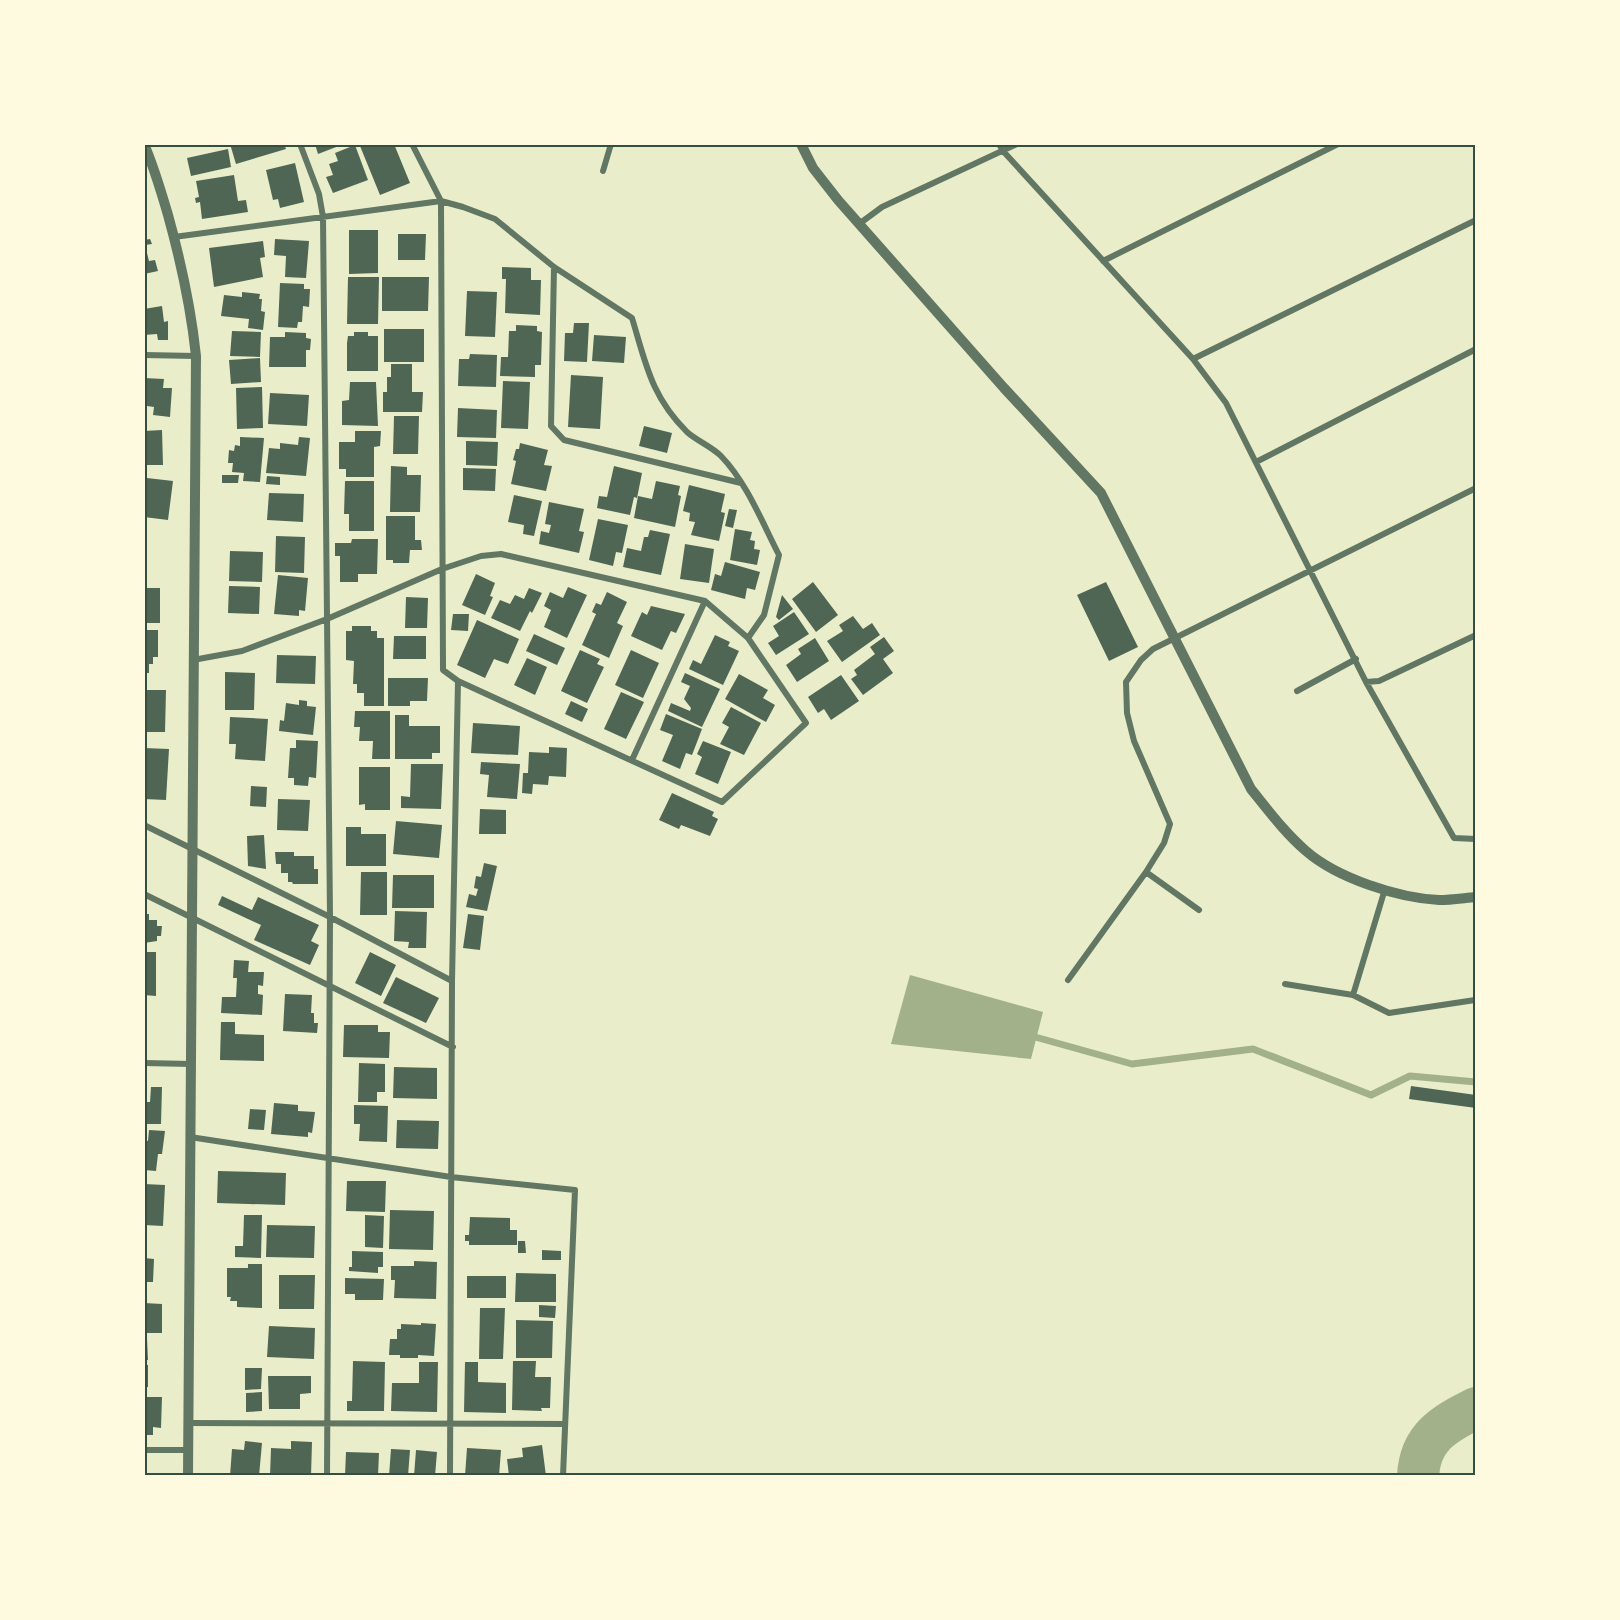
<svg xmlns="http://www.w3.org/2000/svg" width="1620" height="1620" viewBox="0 0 1620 1620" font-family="'Source Serif 4',serif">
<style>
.water{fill:#a3b18a}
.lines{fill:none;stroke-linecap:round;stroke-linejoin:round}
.stream{stroke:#a3b18a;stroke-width:7}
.river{stroke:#a3b18a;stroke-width:42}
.building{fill:#4f6655}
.minor{stroke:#617663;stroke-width:6}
.tertiary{stroke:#617663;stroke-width:10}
.neatline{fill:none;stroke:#344e41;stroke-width:2}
</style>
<rect width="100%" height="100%" fill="#e9edc9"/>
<path class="water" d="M910 975 1043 1012 1031 1059 891 1044Z"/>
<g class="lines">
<path class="stream" d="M1028 1035 1132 1064 1253 1049 1371 1095 1410 1076 1476 1082"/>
<path class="river" d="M1418 1476C1420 1437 1444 1424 1476 1408"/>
</g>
<path class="building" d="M230 144H284L286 149 236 164Z
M315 144H344L318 154Z
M366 144H394L410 183 380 195 360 146Z
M355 145 368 180 333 193 326 177 333 175 329 164 338 161 335 153Z
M228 149 231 167 191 176 187 158Z
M295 163 304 202 280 208 278 199 273 200 266 170Z
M234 175 238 201 246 200 248 212 202 219 200 202 196 203 195 198 199 197 196 181Z
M349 230H378V273L349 274Z
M398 234H426L425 260H398Z
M150 239 152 244 145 245 149 261 155 260 158 271 144 274V240Z
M275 239 309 241 306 278 285 277 286 256 274 255Z
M263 241 265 257 260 258 263 277 214 287 209 248Z
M502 267 531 268V280H541L540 315 505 313 506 279H502Z
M348 277H379L378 324H347Z
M382 277H429L428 311H382Z
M280 283 304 284V289H310L309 307 303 306 302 322H298L297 328 278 327Z
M467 291 497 292 495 337 465 336Z
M242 292 260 294 259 299H262L261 311 265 312 263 330 248 328 249 319 221 316 224 295 242 297Z
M162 306 164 322 168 321V340H158L157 334 144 335V309Z
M574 323H589L587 362 564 361 565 333H573Z
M516 325 537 326V331L542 332 541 365H535V377L500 376 501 357H508L509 331H516Z
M384 329H424V362H384Z
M232 331 261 332 260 357 230 356Z
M285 332 306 333V338L311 339 310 350H306V367H269L270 337H285Z
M354 332H368V336H378V371H347V343L348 336H354Z
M594 335 626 337 624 363 592 361Z
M470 354 497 355 496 387 458 386 459 359H469Z
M260 358 261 382 231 384 229 360Z
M391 364H412V392H423L422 412H383V392H387V377H391Z
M571 375 603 377 600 429 568 427Z
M144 378 164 379 163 388H172L170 417 153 415 154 407 147 406 146 412H144Z
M503 381 530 382 528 429 501 428Z
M350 382H376L378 426 342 425V401L349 400Z
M262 387 263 428 237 429 236 388Z
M270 393 309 395 307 426 268 424Z
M458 408 497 410 496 438 457 437Z
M394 416H419L418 454H393Z
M644 426 672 433 667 453 639 446Z
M162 430 163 465H144V431Z
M355 431H381L380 446 374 447V477H346V469H339V442H355Z
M240 437 264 438 260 482 243 481 244 473 232 472 233 463H228L229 450 234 451 235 445 240 446Z
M299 437 310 438 306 476 266 473 269 448 280 449V443L298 445Z
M466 441 498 442 497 466 466 465Z
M520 443 548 450 544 465 552 466 546 491 511 484 516 461 513 460 516 449H519Z
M391 466 407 467V475H421L420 512H390Z
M614 466 642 473 637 498 634 497 630 515 597 508 599 496 607 497Z
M463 468 496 469 495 491 463 490Z
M222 475H239L238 483H222Z
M267 476 280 477V485L266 484Z
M147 478 173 481 168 520 144 517V491Z
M345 481H374V531H349V514H344Z
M656 481 680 486 678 495 681 496 675 527 634 518 638 496 652 499Z
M689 485 725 494 721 512 725 513 719 541 691 535 695 522 689 521 690 513 683 511Z
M269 493 304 494 303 522 267 520Z
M514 495 542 501 534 536 523 534 524 525 508 522Z
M549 502 584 509 579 531 584 532 579 553 539 544 541 531 549 533 551 525 545 524Z
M729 509 737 510 733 528 725 526Z
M386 516H415V540H421L422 550H410L409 563H393V560H386Z
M598 519 628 525 622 553 616 552 613 566 589 560Z
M735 529 752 532 750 540 755 541 754 549 760 550 757 565 730 560Z
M650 530 670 534 661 575 623 567 627 548 641 551 644 537H648Z
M276 536 305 537 304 573 275 572Z
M352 539H378L377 574H358V582H340V556H335V543H351Z
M685 544 714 549 709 583 680 579Z
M230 551 263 552 262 582 229 581Z
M725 562 760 572 755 590 747 588 745 599 711 590 715 574 721 576Z
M476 574 495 583 490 596 493 597 485 615 462 605Z
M278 575 308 578 305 611 299 610V616L274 614Z
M813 582 838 615 816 632 792 599Z
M1106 582 1138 647 1109 661 1077 595Z
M229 586 260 587 259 614 228 613Z
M568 587 587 595 567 638 544 627 551 610 544 606 550 592 563 598Z
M144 588H160V623H144Z
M529 588 542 593 532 613 530 611 520 631 491 618 500 600 510 604 515 595 524 599Z
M607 592 627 602 617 623 623 626 609 658 582 645 596 614 592 612 596 603 601 605Z
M782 595 793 609 779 620 776 617Z
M406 597 428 598 427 628H405Z
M651 606 685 614 676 633 671 631 662 650 631 636 642 612 647 615Z
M794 612 809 634 776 655 768 643 779 636 773 626Z
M453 614H469L468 631 451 630Z
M853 616 863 629 872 623 880 635 842 662 827 641 843 631 839 625Z
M477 620 519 639 508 664 494 659 485 678 457 665Z
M352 626H371V631H377V638H384V706H364V693H357V684H353L354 661 346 660V631H352Z
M144 630H158V657H153V664H149V673H144Z
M534 634 565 648 557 665 526 651Z
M715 635 730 642 728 646 739 651 723 685 689 669 693 660 701 664Z
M394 636H426V659H393Z
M884 637 894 651 883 659 893 673 863 695 851 679 857 675 854 670 875 654 870 647Z
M815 638 829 661 797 682 786 665 801 654 798 649Z
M580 650 600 659 597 664 604 667 587 703 561 691Z
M631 650 659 663 643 698 615 685Z
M277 655 316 656 315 684 276 683Z
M527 658 547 667 535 695 514 685Z
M225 672 255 673 254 710H225Z
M685 673 720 689 702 727 668 711 671 703 690 711 691 708 684 699 690 686 681 682Z
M739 674 768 690 763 698 775 705 766 722 725 699Z
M841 675 859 701 831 720 824 709 818 713 808 697Z
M388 678H428L427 701H410V706H388Z
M144 690H166L165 732H144Z
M621 692 644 702 626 739 604 729Z
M299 700 307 701V706L316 707 313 735 279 731 280 720 284 721 286 703 299 705Z
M571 701 588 709 582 722 565 714Z
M731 707 761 723 744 755 720 744 729 727 722 723Z
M355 711H390V759H372L373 741H359L360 727H354Z
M666 714 702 729 692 755 686 753 680 769 662 761 673 735 660 730Z
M395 715H409V726H440V753H432V759H395Z
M230 717 268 719 265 761 235 759 236 744H229Z
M473 723 520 726 518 755 471 753Z
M296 740 318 741 316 778 309 777 308 786 294 785V778H288L290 748H296Z
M703 741 731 752 718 784 695 774 702 757 697 754Z
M549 747 567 748 566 777 549 776 548 785 533 784 532 794 522 793 523 773H528L529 752 549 753Z
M144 748 169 749 166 800 144 799Z
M481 762 520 764 517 799 487 797 489 775 480 774Z
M411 764H443L441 809 401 808V796L410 797Z
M359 767H390V810H365V804L359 805Z
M251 786 267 787 266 807 250 806Z
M672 793 714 812 712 816 718 819 710 836 681 825 679 829 659 820Z
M278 799 310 800 308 831 277 830Z
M480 809 506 810V834H479Z
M396 821 442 825 439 858 393 854Z
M346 827H361V834H386V866H346Z
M264 835 266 869 248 866 247 836Z
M275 852H294V856H314V869H318V884H293L292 882H288V873H281V864H276Z
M484 863 497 866 487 911 466 907 469 894 476 896 478 889 474 888 476 876 481 877Z
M361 872H387V915H360Z
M393 875H434V908H392Z
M222 896 252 910 258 897 319 925 311 941 319 945 310 965 254 940 261 925 218 905Z
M395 911 427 912 426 948H408L409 942 394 941Z
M144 914H149V920H157V926H162L161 936H157V941L144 943Z
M468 914 484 916 480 950 463 948Z
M144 952H156V996L144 995Z
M370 952 396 965 381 996 355 983Z
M234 960 249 961 248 972H264L263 986 258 985V994L263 995 262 1015 221 1013 222 997H236L237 978H233Z
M396 977 439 998 426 1023 383 1003Z
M285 994 312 995 311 1013H314V1023H318L317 1033 283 1031Z
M221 1022H235V1034L264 1035V1061L220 1060Z
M344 1025H378V1032H390L389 1058 343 1057Z
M359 1063 385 1064V1092H377V1102H358Z
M394 1067 437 1068V1099L393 1098Z
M1411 1086 1476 1095V1108L1409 1099Z
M151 1087H162L161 1124H144V1102H150Z
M274 1103 298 1105V1111L315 1112 312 1133 308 1132V1137L271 1134Z
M354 1105 388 1106 387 1142 359 1141 360 1124H354Z
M250 1109 266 1110 264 1130 248 1129Z
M397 1120 439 1121 438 1149 396 1148Z
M149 1130 165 1131 162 1154H158L156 1171 144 1170V1140L148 1141Z
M218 1171 286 1173 285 1205 217 1203Z
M347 1181H386L385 1212 346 1211Z
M144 1184 165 1185 163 1226 144 1225Z
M390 1210 434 1211 433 1250 389 1249Z
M244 1215H262L261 1258 235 1257V1246H243Z
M365 1215 384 1216 383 1248 365 1247Z
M470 1217 510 1218V1230H517V1245H469V1241H465V1235H469Z
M267 1225 315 1226 314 1258 266 1257Z
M518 1241H525L526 1253H518Z
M542 1250 561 1251V1260H542Z
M352 1251 383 1252V1267H378V1273L349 1271V1267H352Z
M144 1258 154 1259 153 1282H144Z
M414 1261 437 1262 436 1299 394 1298 395 1280H391V1266H414Z
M248 1264H262V1308L237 1307V1301H230L231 1297H227V1268H248Z
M516 1273 556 1274V1302H515Z
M279 1275H315L314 1309H279Z
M467 1276H506V1298H467Z
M345 1278 384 1279 383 1300H355V1294H345Z
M144 1303 162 1304V1333H144Z
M539 1305 556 1306 555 1318 539 1317Z
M480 1308H505L503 1359H479Z
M516 1320 553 1321 552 1358H516Z
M421 1323 436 1324 434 1356 418 1355V1358H400V1355H389L390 1339H397V1329H401V1324L421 1325Z
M269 1326 315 1328 314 1359 267 1357Z
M144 1339H147L148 1360H144Z
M353 1361 385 1362 384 1411H347V1401H352Z
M513 1361H536L535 1377H551L550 1408H541L542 1411 512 1410Z
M419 1362H438L437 1412 391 1411 392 1383H419Z
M465 1362H478V1382L506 1383V1413L464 1412Z
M144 1365H148V1387H144Z
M245 1368H262L261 1389 245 1390Z
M268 1376H311V1393L300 1394V1409H269Z
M262 1392V1411L246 1412V1393Z
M144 1397H162L161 1428 153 1427V1435H144Z
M245 1441 262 1443 259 1476H230L232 1449 244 1450Z
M291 1441 312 1442 311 1476H270L271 1448 291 1449Z
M542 1445 546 1476H509L507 1459 523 1457 522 1448Z
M467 1448 501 1450 499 1476H465Z
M391 1449 410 1450 408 1476H389Z
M416 1450 437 1452 435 1476H414Z
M346 1452 379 1453 378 1476H345Z"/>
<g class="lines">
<path class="minor" d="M300 144 319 194 323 217 330 917 327 1476
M412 144 441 201 443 670 458 681 452 981 450 1476
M999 144 1003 151 1193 359 1226 403 1366 682 1379 681 1476 635
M603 171 611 144
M859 224 882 207 1017 144
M174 237 441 201 463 207 495 219 554 267 632 318C646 364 651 396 687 432 697 441 711 446 721 456 747 483 762 522 779 555L764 615 748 638
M1103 261 1338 144
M554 267 551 426 564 440 741 483
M144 355 196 356
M1193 359 1476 220
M1256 462 1476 349
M193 660 242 651 327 619 442 569 481 556 501 554 705 601 748 638 806 723 722 802 458 681
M1366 682 1454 838 1476 839
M1297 691 1356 659
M632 760 705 601
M144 825 330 917 452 981
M1146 872 1199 910
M1385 889 1353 995 1389 1013 1475 1000
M144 894 453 1047
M1068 980 1146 872 1164 843 1170 824 1134 741 1127 713 1126 682 1141 660 1153 649 1476 488
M1285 984 1353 995
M144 1063 191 1064
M190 1137 451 1177 575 1190 563 1476
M188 1423 565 1424
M144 1450H188"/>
<path class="tertiary" d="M144 144C154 167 161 191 168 215 181 262 191 308 196 356L188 1476
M801 144 813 168 838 200 1004 388 1101 493 1251 789C1268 810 1285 833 1306 851 1337 878 1398 898 1439 900 1451 900 1464 898 1476 897"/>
</g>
<rect width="1620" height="1620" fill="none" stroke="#fefae0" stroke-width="291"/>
<rect x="146" y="146" width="1328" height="1328" class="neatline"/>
</svg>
